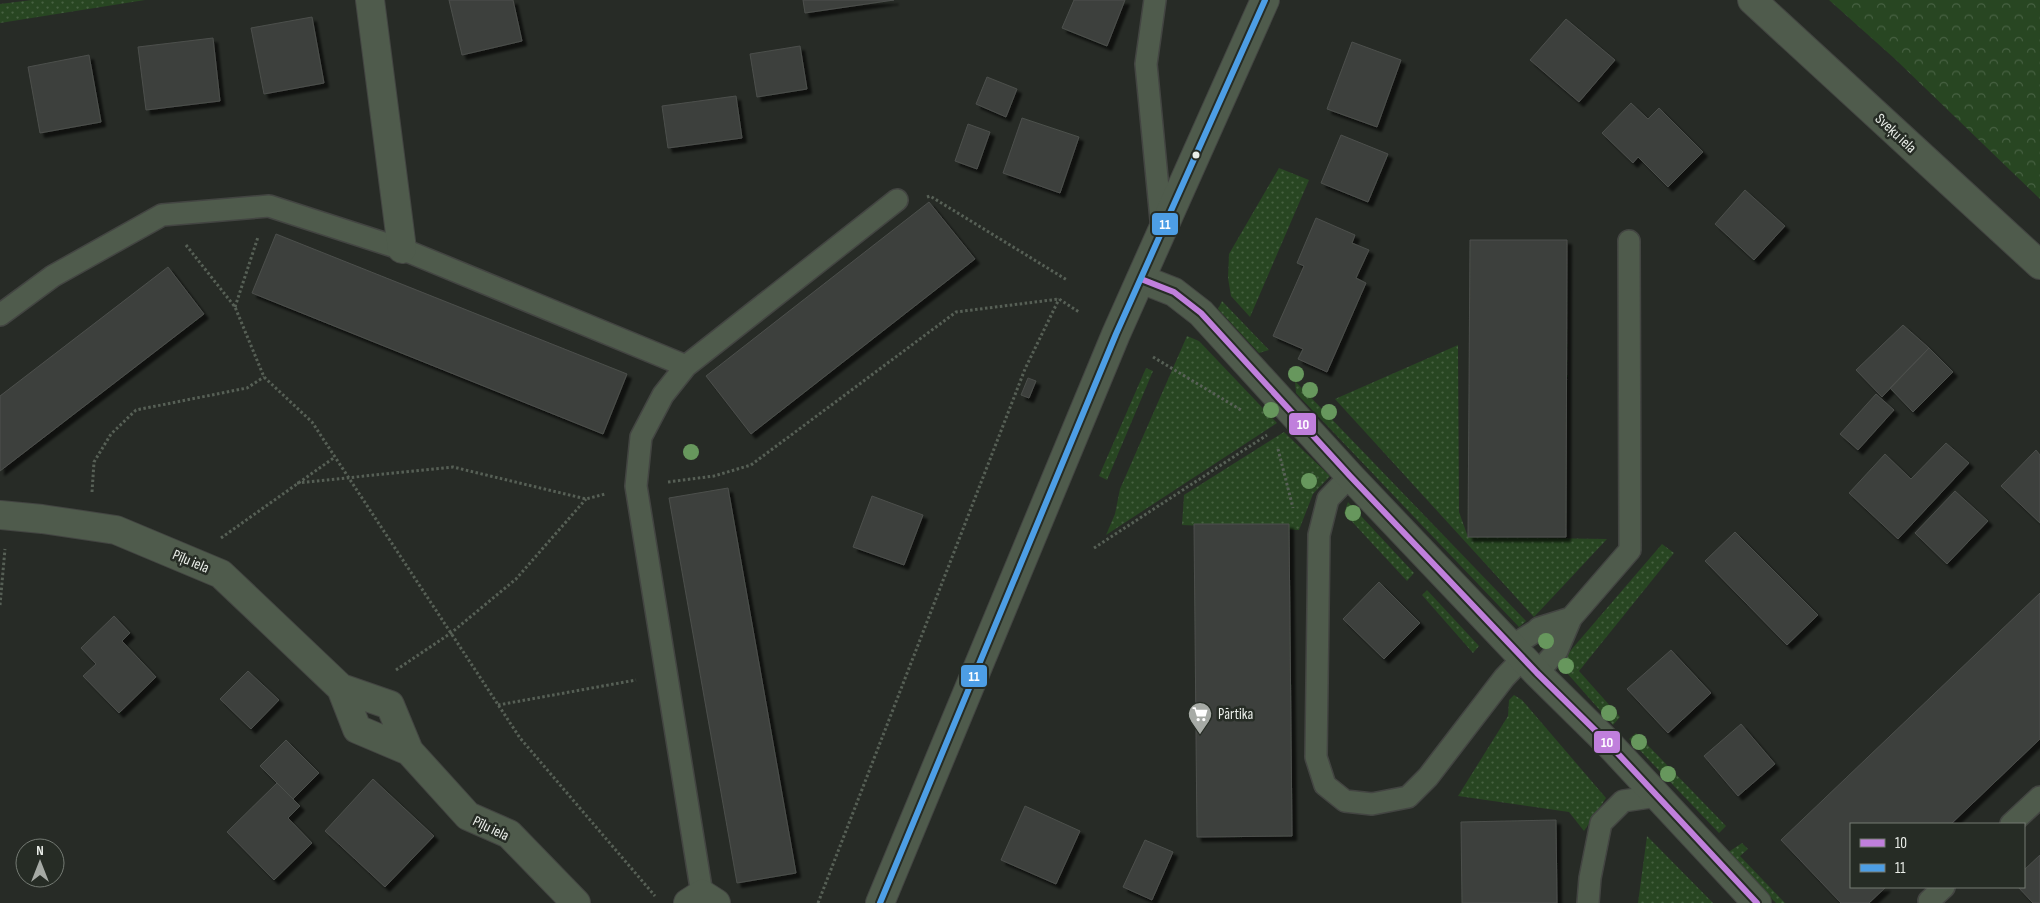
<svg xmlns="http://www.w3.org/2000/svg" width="2040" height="903" viewBox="0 0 2040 903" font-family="'Sofia Sans Condensed',sans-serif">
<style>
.grass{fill:url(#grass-dots)}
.forest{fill:url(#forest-crowns)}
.building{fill:#3e413d;stroke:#4c4f4c;filter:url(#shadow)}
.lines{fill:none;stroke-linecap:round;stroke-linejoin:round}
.service-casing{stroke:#434542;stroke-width:24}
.minor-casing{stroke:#434542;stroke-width:30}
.tertiary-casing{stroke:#434542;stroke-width:30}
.path{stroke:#576056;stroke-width:3;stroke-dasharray:2.5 2.5;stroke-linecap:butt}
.service{stroke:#4f5b4c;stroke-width:21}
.minor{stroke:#4f5b4c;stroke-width:28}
.tertiary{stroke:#4f5b4c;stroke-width:28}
.bus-1-casing{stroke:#262c25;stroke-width:10}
.bus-2-casing{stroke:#262c25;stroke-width:10}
.bus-1{stroke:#c07fdc;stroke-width:6}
.bus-2{stroke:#4d9ee5;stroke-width:6}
.tree{fill:#67975d}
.bus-dot{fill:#eaeee9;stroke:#262c25;stroke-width:2}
.labels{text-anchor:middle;stroke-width:5;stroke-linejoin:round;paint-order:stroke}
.street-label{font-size:15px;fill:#eaeee9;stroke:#262c25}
.poi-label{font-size:15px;fill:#eaeee9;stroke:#262c25;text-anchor:start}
.line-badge{stroke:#262c25;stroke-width:2}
.badge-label{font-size:14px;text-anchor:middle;font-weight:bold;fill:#fff}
</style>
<defs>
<pattern id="grass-dots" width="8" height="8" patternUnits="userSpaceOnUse" patternTransform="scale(1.25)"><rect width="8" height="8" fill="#284622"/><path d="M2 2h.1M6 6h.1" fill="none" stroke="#476142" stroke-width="1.8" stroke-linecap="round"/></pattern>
<pattern id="forest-crowns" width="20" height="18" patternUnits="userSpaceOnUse" patternTransform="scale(1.25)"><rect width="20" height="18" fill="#284622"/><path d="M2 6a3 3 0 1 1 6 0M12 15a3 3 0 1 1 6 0" fill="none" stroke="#476142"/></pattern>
<filter id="shadow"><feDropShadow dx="4.5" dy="4.5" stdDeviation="1" flood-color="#0009"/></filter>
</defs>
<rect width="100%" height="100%" fill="#272b26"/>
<path class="grass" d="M32 0H145L0 23V4Z
M1279 168 1309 180 1250 317 1231 296 1228 278 1229 254Z
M1222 301 1269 350 1259 353 1218 309Z
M1187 336 1199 341 1277 423 1106 535 1115 514 1120 489Z
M1458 345 1459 512 1468 537 1607 539 1534 617 1335 399Z
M1146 368 1153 371 1107 480 1099 476Z
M1295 381 1526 621 1519 627 1296 393Z
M1284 432 1330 476 1313 494 1299 530 1182 525 1184 495Z
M1348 502 1414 573 1407 581 1344 513Z
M1662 544 1674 553 1579 671 1620 717 1613 725 1559 664Z
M1427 590 1479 646 1473 653 1422 595Z
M1514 695 1522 700 1606 798 1584 831 1569 812 1458 796 1508 716 1509 700Z
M1636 733 1726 826 1719 833 1629 739Z
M1647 836 1713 903H1638Z
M1742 843 1748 849 1740 856 1785 903H1776L1727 853Z"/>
<path class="forest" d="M1829 0H2040V199L1895 59Z"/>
<path class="building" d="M449 0H513L522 41 462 55Z
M803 0H894L805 13Z
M1074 0H1125L1107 46 1062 28Z
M312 17 324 83 264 94 251 28Z
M1566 19 1615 60 1579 102 1530 60Z
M213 38 220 101 146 110 138 47Z
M1352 42 1401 60 1377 127 1327 109Z
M800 46 807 89 757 97 750 54Z
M89 55 101 122 40 133 28 67Z
M987 77 1017 89 1006 117 976 104Z
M736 96 742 138 668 148 662 106Z
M1631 103 1648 119 1659 108 1703 152 1668 187 1638 157 1633 163 1602 133Z
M1022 118 1079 137 1060 193 1003 173Z
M968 124 990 132 977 169 955 161Z
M1341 135 1388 154 1368 202 1321 183Z
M1745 190 1785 226 1754 260 1715 224Z
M929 202 975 259 751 434 706 376Z
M1316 218 1355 235 1352 243 1369 250 1356 278 1366 283 1327 372 1298 359 1303 349 1273 336 1304 266 1297 263Z
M276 234 627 374 603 434 252 293Z
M1470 240H1567L1566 537H1468Z
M168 267 204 314 0 471V396Z
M1903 325 1929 348 1882 397 1856 370Z
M1929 348 1953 372 1913 412 1890 388Z
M1028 378 1036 381 1029 398 1021 395Z
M1876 394 1894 410 1858 450 1840 434Z
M1946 443 1969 463 1898 539 1849 493 1885 454 1911 479Z
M2036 450 2040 455V523L2001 486Z
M728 488 796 873 737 883 669 498Z
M1955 491 1988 521 1947 564 1915 533Z
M872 496 923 515 904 565 853 547Z
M1194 524H1289L1292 836 1197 837Z
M1735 532 1818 615 1787 645 1705 561Z
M1379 582 1420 623 1384 659 1343 619Z
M2040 593V739L1951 824H1851V887H1886L1869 903H1841L1781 840Z
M114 616 130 633 122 641 156 677 119 713 83 676 96 664 81 648Z
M1671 650 1711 693 1668 733 1627 689Z
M248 671 279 700 251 729 220 699Z
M1741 724 1775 764 1738 796 1704 756Z
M286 740 319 773 293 799 260 766Z
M373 779 434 836 385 887 325 831Z
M277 783 300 806 288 818 312 843 274 880 227 832Z
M1025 806 1080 831 1056 884 1001 860Z
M1556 820 1557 903H1462L1461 822Z
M1145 840 1173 852 1152 900 1123 887Z
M2040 855V903H2033L2018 887H2024V870Z"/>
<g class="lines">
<g class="service-casing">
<path id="service" d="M1155 0 1146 64 1162 230
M0 315 53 276 162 215 269 206 402 249 686 366 663 395 641 437 636 486 702 894
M686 366 897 200
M1350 476 1328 499 1319 535 1316 757 1325 785 1345 801 1372 804 1408 797 1428 777 1504 678 1523 658
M1512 646 1536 631 1539 628 1571 618
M1537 673 1557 651 1571 618 1630 550 1629 241
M2011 824 2040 797
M1588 903 1590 878 1601 823 1623 801 1657 796
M1931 903 1929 901 1944 887"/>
</g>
<g class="minor-casing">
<path id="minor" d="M370 0 402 249
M1752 0 2040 265
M1141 279 1174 292 1201 313 1350 476 1537 673 1608 743 1757 903
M0 515 42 519 116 530 221 574 341 688 390 705 409 751 468 816 509 834 576 903
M341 688 357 729 409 751
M688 903 702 894 716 903"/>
</g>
<g class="tertiary-casing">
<path id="tertiary" d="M880 903 1116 334 1265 0"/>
</g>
<path class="path" d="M927 197 930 196 1067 280
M186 245 235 307 264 377 312 422 520 738 655 896
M235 307 258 237
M1153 357 1241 410
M1278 449 1293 508
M668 482 714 476 751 465 956 312 1059 299 1079 312
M297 483 453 467 586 499 605 494
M92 492 94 462 111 434 136 410 247 388 264 377
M221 538 335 457
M1094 548 1267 435
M0 605 5 549
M396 670 451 633 516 579 586 499
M498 705 636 680
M818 903 1025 369 1059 299"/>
<use href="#service" class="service"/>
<use href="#minor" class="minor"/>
<use href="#tertiary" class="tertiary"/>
<g class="bus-1-casing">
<path id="bus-1" d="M1141 279 1174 292 1201 313 1350 476 1537 673 1608 743 1757 903"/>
</g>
<g class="bus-2-casing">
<path id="bus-2" d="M880 903 1116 334 1265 0"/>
</g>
<use href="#bus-1" class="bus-1"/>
<use href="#bus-2" class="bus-2"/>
</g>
<g class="tree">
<circle cx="1296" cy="374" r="8"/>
<circle cx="1310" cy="390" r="8"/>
<circle cx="1271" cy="410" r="8"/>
<circle cx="1329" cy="412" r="8"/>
<circle cx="691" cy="452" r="8"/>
<circle cx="1309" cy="481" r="8"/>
<circle cx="1353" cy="513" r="8"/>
<circle cx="1546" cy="641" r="8"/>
<circle cx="1566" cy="666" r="8"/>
<circle cx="1609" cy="713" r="8"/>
<circle cx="1639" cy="742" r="8"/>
<circle cx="1668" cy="774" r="8"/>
</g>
<defs>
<g id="supermarket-pin" transform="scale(1.25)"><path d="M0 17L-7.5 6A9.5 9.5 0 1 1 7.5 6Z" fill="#a6aaa5" stroke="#262c25"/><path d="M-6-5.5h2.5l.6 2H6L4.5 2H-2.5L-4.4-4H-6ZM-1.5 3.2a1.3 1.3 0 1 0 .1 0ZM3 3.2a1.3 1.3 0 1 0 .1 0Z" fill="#fff"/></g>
</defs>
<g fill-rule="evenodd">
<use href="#supermarket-pin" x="1200" y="714"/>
</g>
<circle class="bus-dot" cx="1196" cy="155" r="4.5"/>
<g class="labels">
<g class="street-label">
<text transform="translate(1896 133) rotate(43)" y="5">Sveķu iela</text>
<text transform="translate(191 561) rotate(23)" y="5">Pīļu iela</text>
<text transform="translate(491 828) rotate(26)" y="5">Pīļu iela</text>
</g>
<g class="poi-label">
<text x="1218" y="719">Pārtika</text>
</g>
</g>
<g class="line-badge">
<rect x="1151" y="212" width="28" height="24" rx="5" fill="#4d9ee5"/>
<rect x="1288" y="412" width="29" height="24" rx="5" fill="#c07fdc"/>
<rect x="960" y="664" width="28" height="24" rx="5" fill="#4d9ee5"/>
<rect x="1593" y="730" width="28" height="24" rx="5" fill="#c07fdc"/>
</g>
<g class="badge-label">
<text x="1165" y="229">11</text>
<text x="1303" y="429">10</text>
<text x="974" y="681">11</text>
<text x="1607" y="747">10</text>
</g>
<rect x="1850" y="823" width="175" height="65" fill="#262c25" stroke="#747a73"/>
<rect x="1860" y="839" width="25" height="8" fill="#c07fdc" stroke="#747a73"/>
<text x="1895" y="848" font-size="15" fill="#eaeee9">10</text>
<rect x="1860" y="864" width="25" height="8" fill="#4d9ee5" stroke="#747a73"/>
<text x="1895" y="873" font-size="15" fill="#eaeee9">11</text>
<g transform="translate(40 863)"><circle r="24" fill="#262c25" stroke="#747a73"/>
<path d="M0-4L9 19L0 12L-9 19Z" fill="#a6aaa5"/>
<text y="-8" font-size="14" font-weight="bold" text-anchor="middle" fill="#eaeee9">N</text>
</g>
</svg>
